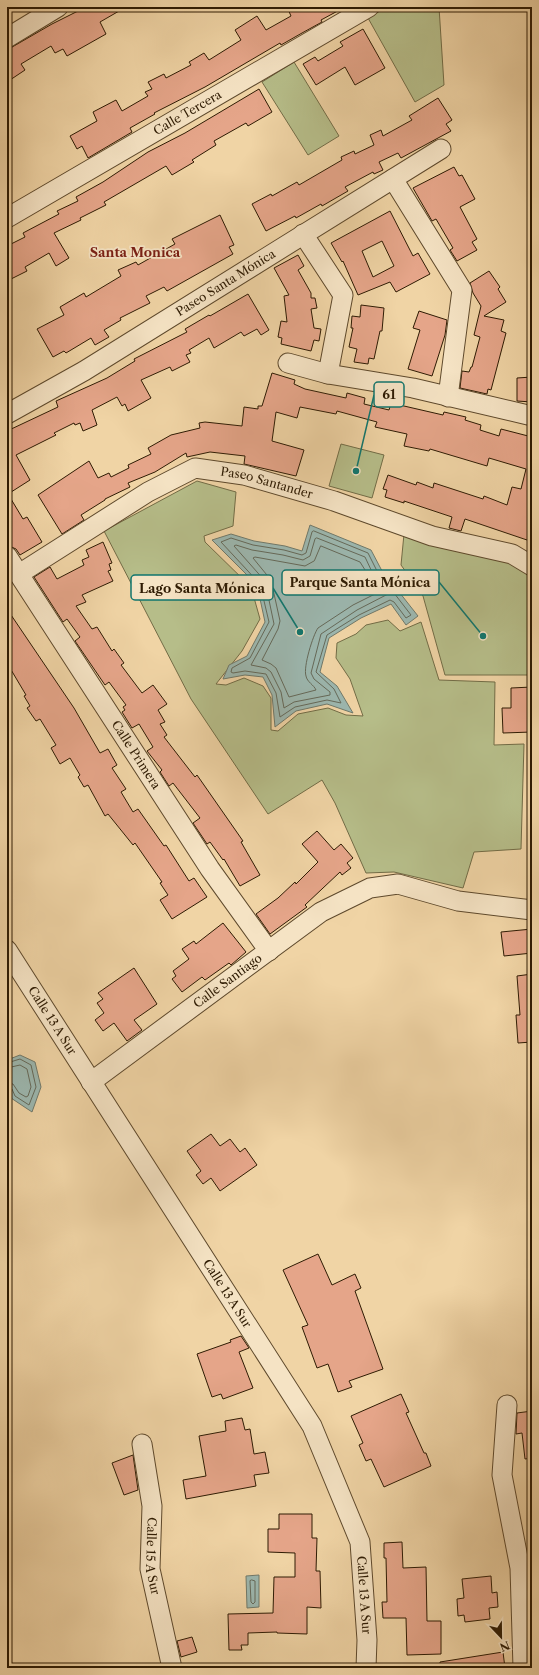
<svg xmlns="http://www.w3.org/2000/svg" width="539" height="1675" viewBox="0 0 539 1675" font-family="'Libre Caslon Text',serif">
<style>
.green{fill:#b6bd89;stroke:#726c46}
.water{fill:#9cb7af;stroke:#70796a}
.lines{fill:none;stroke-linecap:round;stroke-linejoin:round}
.shore{stroke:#656959;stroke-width:1}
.building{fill:#e5a589;stroke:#2e1b03;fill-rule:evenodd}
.minor-casing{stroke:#5e492c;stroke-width:21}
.minor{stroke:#f5e3c4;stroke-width:19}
.labels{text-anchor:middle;stroke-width:3.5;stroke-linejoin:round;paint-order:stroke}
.street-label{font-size:12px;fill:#2e1b03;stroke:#f5e3c4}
.neighbourhood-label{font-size:13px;font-weight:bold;fill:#7a1f14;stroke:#f5e3c4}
.leader{fill:none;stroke:#0f766e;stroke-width:1.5}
.callout-dot{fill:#0f766e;stroke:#f5e3c4;stroke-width:1.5}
.callout{fill:#f5e3c4;stroke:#0f766e;stroke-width:1.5}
.callout-label{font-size:13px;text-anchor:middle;font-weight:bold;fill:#2e1b03}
</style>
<rect width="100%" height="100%" fill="#f0d4a5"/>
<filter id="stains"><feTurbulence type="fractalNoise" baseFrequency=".005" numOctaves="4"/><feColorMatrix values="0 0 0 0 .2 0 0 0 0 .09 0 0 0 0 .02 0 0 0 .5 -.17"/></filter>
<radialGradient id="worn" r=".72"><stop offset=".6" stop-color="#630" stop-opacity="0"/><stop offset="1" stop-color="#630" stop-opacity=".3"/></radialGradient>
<path class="green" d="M387 7H439L444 85 415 102 368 18Z
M294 62 339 136 308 155 262 82Z
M341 444 384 455 372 498 329 486Z
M197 481 236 492 233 526 204 536 205 542 251 587 260 619 242 651 216 684 226 685 244 678 263 686 271 698V730L278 731 298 714 328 708 346 715 363 716 350 679 336 658 337 643 356 634 366 625 388 620 400 631 421 622 439 680 495 682 494 745 524 744 521 849 474 852 463 888 394 872 366 873 335 803 322 780 268 814 191 699 104 531Z
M404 534 508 558 532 573V675H445L423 596 401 565Z"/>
<path class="water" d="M310 525 371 550 381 569 418 616 406 625 391 604 361 618 329 638 320 672 337 686 353 713 327 704 296 711 275 727 272 695 263 677 245 675 223 679 229 665 247 656 265 622 257 585 212 540 231 534 254 541 285 546 302 551Z
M20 1055 35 1062 41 1087 32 1112 11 1098 7 1086V1060Z
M259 1575V1607L247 1608 246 1576Z"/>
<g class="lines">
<path class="shore" d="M314 531 368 553 377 571 411 615 406 618 394 602 390 600 359 615 327 635 316 672 334 689 341 703 327 700 295 707 280 717 276 693 266 674 245 671 233 673 231 672 232 668 250 658 269 622 260 584 221 542 231 538 253 545 284 550 302 555 306 553 312 532Z
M317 538 365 557 373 574 388 594 357 610 321 634 311 673 314 679 330 692V695L294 702 284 708 281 692 271 672 266 668 251 665 274 624 265 581 234 546 236 545 252 550 283 555 303 560 310 556 315 539Z
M321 546 360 562 379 592 353 605 318 628C313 635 303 667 306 676 307 682 314 685 316 690L289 697 276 668 271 664 262 660 278 629 280 621 271 580 253 558 255 557 305 566 314 561Z
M7 1063 20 1059 31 1065 36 1087 29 1105 15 1096 12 1089 7 1088
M7 1068 20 1065 27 1069 31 1087 28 1096 26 1097 19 1093 13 1084 7 1083
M252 1580 255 1581V1602L253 1604 251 1602 250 1581Z"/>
</g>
<path class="building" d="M86 7H126L100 22 106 34 67 56 63 49 55 53 51 46 21 64 25 70 7 82V50L52 24Z
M287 7H345L321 20 322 22 302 33 281 45 280 43 205 87 154 113 155 114 130 128 132 132 88 158 82 146 77 149 70 136 97 121 93 112 116 100 122 111 148 96 145 92 152 89 148 82 164 74 166 78 191 65 189 62 204 53 209 60 241 40 235 30 257 16 266 30 291 16Z
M363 29 385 68 355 85 345 67 316 85 303 64 315 57 318 61 343 46 340 42Z
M259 89 272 112 248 126 246 123 214 141 216 145 192 160 194 162 172 175 166 166 104 202 106 205 80 218 81 220 54 233 69 258 56 266 49 253 25 267 27 271 7 281V246L25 237 23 233 59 214 57 211 78 201 76 197 103 182 148 152 185 133Z
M438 98 452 120 446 124 451 131 401 158 398 153 379 162 383 170 374 174 373 172 345 187 348 191 322 206 321 204 296 218 295 216 266 231 252 204 271 194 272 196 297 182 299 185 342 160 341 157 354 151 355 154 374 145 370 135 381 130 383 136 412 120 409 116Z
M454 167 459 176 462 175 475 199 460 207 477 239 472 242 477 250 457 261 450 250 453 248 436 219 432 221 413 188Z
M390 211 413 256 418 253 430 274 396 292 390 282 358 295 343 261 342 262 331 243ZM382 241 394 266 373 277 362 251Z
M220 215 234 245 229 247 233 254 167 291 164 287 146 296 150 303 120 318 121 320 104 330 109 337 95 345 91 338 66 353 64 351 53 357 37 329 64 315 60 307 84 293 86 297 121 276 118 270 136 262 138 265 175 244 172 239Z
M298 255 304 266 298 270 311 293V298H315L317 308 311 309 314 328 321 329 319 341 314 340 311 351 281 344 282 338 278 337 281 321 287 322 284 296 289 295 274 268Z
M489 271 500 287 498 289 506 302 484 316 504 320 501 331 506 333 491 390 488 389 487 394 460 388 462 371 469 372 471 367H472L480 337 474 335 481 306 473 293 470 283Z
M248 294 269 330 261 335 257 329 244 336 241 332 214 348 209 338 189 350 191 353 186 355 190 362 172 371 170 367 141 380 151 398 128 411 125 404 122 406 117 397 92 410 97 425 83 431 80 423 75 425 74 423 54 433 56 435 16 455 30 480 8 494 23 519 27 517 42 542 20 555 16 549 7 545V431L58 407 56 401 107 378 135 361 134 359 187 332 185 329 209 315 210 316Z
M361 305 384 308 382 331H380L374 359 369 358 368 364 354 362 357 349 349 347 353 328H351L352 316 360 317Z
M419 311 447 320 445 335 432 376 408 369 420 330 413 328Z
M272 373 295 380 294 384 305 389 346 398 347 393 365 398 364 404 389 410 391 403 443 415 444 412 466 417 465 420 481 425 480 430 499 436 501 429 532 437V525L527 540 465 519 461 531 449 528 452 517 404 501V503L385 497 387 490 383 489 388 475 416 485 417 482 433 488 434 483 483 499 484 496 507 505 512 487 521 489 526 469 489 458 487 466 430 449 429 451 404 446 407 434 375 427 377 422 337 411 336 414 300 407 297 418 276 412 272 441 304 450 296 476 244 464 245 456 210 452 187 457 186 453 155 472 128 483 130 487 105 499V500L81 515 84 520 62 534 38 495 89 461 98 478 109 473 111 477 129 468 128 465 151 454 148 448 171 435 200 428 199 423 205 422 242 426 244 407 258 409V406H262Z
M532 377V402L517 401V378Z
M103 542 112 563 109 564 111 570 108 571 113 581 82 595 86 602 76 606 92 629 97 627 112 651 114 649 124 663 121 665 142 693 153 685 167 704 158 710 165 722 160 724 167 735 164 737 195 777 197 775 243 841 241 842 260 875 240 886 224 859 223 860 210 842 207 844 193 823 200 818 173 783 169 786 160 772 162 770 147 751 153 747 139 724 132 728 122 712 125 710 123 707 126 705 109 682 105 685 75 641 80 637 67 619 63 622 34 577 50 567 57 579 84 565 82 560 89 557 86 550Z
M7 609 74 708 100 753 108 749 117 765 112 768 126 789 121 792 133 812 138 809 164 846 166 845 189 881 194 878 207 897 172 919 160 900 168 895 160 883 162 882 135 843 133 845 108 814 105 816 88 785 84 787 78 777 80 775 70 758 60 764 51 748 56 745 40 719 36 721 27 708 30 706 24 696 26 695 7 663Z
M532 687V732L503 733 502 708H511V688Z
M317 831 334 850 341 844 353 858 347 863 351 868 342 875 340 872 305 905 307 907 270 934 256 914 278 898 295 882 296 884 318 862 302 844Z
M223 923 246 952 231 965 229 963 205 980 202 977 182 992 172 979 176 976 173 971 189 959 182 949 194 941 196 944Z
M532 929V953L504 956 501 932Z
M134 968 157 1004 134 1020 142 1030 127 1041 114 1023 103 1031 95 1020 104 1013 97 1003 103 999 98 993Z
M532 974V1042L518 1043 516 1015H520L517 976Z
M211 1134 220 1146 230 1139 240 1152 245 1148 257 1165 220 1191 211 1178 203 1184 196 1175 201 1171 187 1151Z
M318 1254 332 1285 355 1274 361 1288 355 1291 383 1369 349 1381 352 1387 338 1392 328 1364 317 1368 302 1327 308 1325 283 1270Z
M241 1336 249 1348 239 1352 253 1388 223 1399 221 1394 212 1397 197 1354 231 1342 230 1340Z
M401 1394 409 1412 406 1413 424 1453H426L431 1466 384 1487 371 1459 366 1461 359 1445 363 1443 351 1416Z
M532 1411V1458L525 1459 522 1433 516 1434 517 1413Z
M242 1418 245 1430 250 1429 254 1454 265 1452 269 1473 254 1475 256 1486 186 1499 183 1480 206 1476 199 1436 226 1431 225 1421Z
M133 1455 138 1490 124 1495 112 1463Z
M279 1514H312V1538H317L316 1571H320L321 1608 307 1607V1634L277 1633V1632L248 1633V1645H241L242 1650H229L228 1614 273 1613 274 1577H295V1553L268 1552V1529H279Z
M402 1542 403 1568 426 1567 427 1621H441V1654L407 1655 406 1618H383L382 1602H387L386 1558H384V1543Z
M491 1576 492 1593 497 1592 498 1607 489 1608 490 1619 465 1622 464 1615 458 1616 457 1599 464 1598 462 1579Z
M192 1637 197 1652 181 1657 177 1641Z
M503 1652 505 1668H440V1662Z"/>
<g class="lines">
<g class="minor-casing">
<g id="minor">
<path d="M7 38 58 7"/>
<path d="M393 179 462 290 448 397"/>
<path id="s1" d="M7 218 369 7"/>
<path d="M303 234 343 295 328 374"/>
<path d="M288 363 328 374 413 388 528 415H532"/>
<path id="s2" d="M7 414 84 371 441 149"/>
<path id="s3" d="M7 556 210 869 269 951"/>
<path id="s4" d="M19 574 148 492 195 468 244 475 334 501 432 536 512 554 532 566"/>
<path id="s5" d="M7 950 312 1426 360 1542 367 1640 366 1668"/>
<path id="s6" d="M91 1082 321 912 370 888 398 884 458 901 532 910"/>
<path d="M507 1405 502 1475 520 1568 523 1668"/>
<path id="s7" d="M142 1444 152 1506 150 1569 172 1668"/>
</g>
</g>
<use href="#minor" class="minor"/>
</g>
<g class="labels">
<g class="street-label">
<text dy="4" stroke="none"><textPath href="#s1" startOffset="209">Calle Tercera</textPath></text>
<text dy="4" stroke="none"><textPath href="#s2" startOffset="255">Paseo Santa Mónica</textPath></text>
<text dy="4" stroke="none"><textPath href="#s4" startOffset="279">Paseo Santander</textPath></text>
<text dy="4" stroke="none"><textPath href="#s3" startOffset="237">Calle Primera</textPath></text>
<text dy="4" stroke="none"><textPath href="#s6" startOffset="170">Calle Santiago</textPath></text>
<text dy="4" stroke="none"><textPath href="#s5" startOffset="84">Calle 13 A Sur</textPath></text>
<text dy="4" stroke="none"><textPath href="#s5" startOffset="408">Calle 13 A Sur</textPath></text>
<text dy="4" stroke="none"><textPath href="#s7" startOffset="113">Calle 15 A Sur</textPath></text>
<text dy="4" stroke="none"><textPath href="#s5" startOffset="744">Calle 13 A Sur</textPath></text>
</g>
<g class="neighbourhood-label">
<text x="135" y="257">Santa Monica</text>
</g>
</g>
<path class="leader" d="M356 471L374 395M483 636L439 582M300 632L273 588"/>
<g class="callout-dot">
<circle cx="356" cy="471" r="4"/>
<circle cx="483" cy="636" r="4"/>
<circle cx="300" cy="632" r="4"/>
</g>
<g class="callout">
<rect x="374" y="382" width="30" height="25" rx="4"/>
<rect x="282" y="570" width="157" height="25" rx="4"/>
<rect x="131" y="575" width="142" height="25" rx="4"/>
</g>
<g class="callout-label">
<text x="389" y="399">61</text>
<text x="360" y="587">Parque Santa Mónica</text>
<text x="202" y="593">Lago Santa Mónica</text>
</g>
<rect width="539" height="1675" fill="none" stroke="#f0d4a5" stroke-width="24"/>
<rect x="8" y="8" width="523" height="1659" fill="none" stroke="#2e1b03" stroke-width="2"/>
<rect x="12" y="12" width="515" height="1651" fill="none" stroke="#2e1b03"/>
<g transform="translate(501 1637) rotate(158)" stroke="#f5e3c4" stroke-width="3" paint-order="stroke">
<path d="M0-3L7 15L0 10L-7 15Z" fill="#2e1b03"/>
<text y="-6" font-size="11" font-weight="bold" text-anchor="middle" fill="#2e1b03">N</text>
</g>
<rect width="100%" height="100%" filter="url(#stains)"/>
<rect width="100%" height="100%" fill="url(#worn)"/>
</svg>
